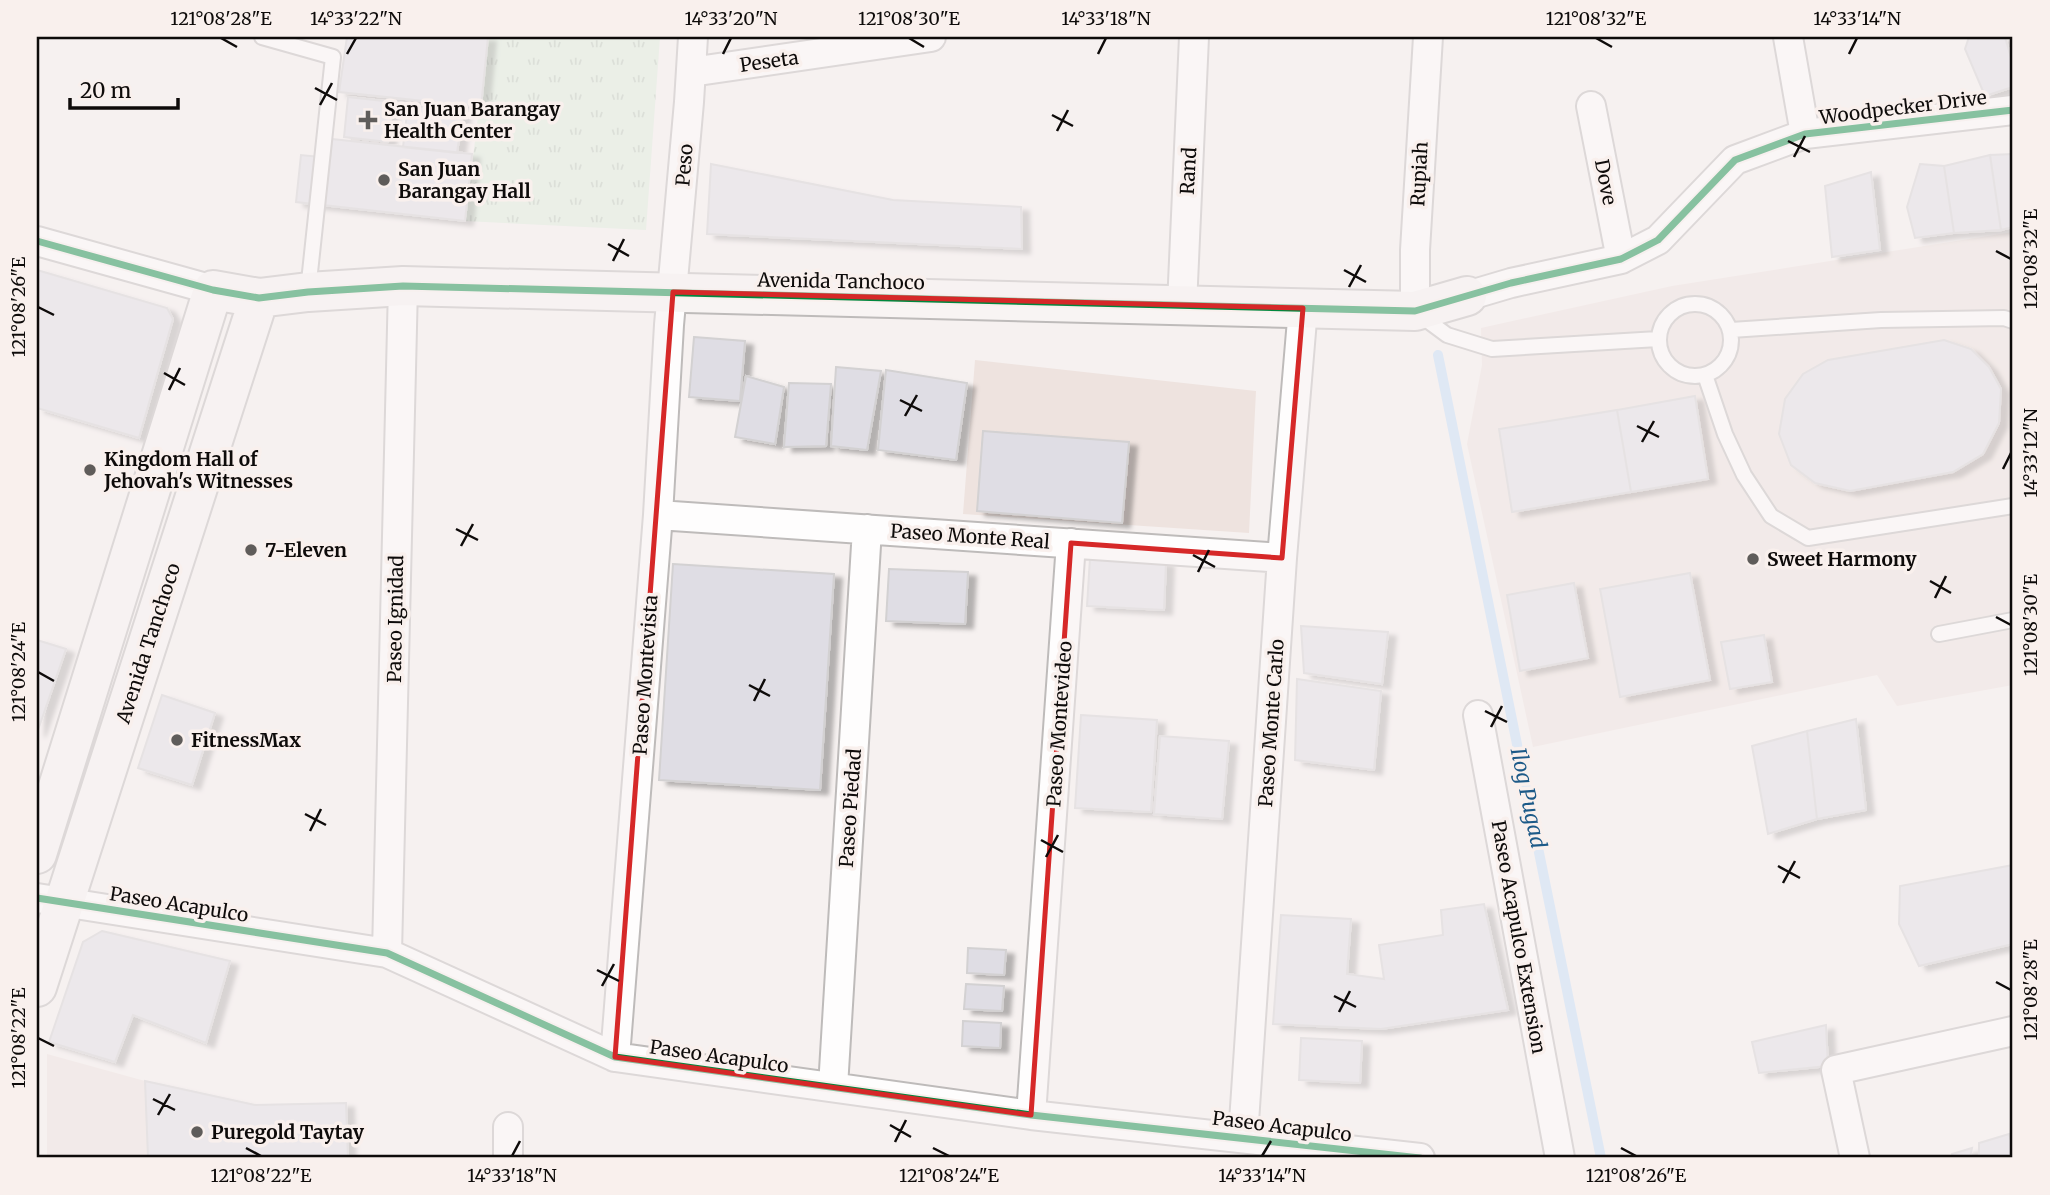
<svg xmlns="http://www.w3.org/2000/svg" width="2050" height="1195" viewBox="0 0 2050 1195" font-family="Merriweather,serif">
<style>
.built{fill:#eee3df}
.grass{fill:url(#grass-tufts)}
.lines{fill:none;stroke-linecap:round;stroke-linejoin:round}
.stream{stroke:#c3def8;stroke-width:10}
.building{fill:#dfdde4;stroke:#d3d1d2;stroke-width:2;filter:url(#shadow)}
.lane-casing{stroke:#bebbba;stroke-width:18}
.street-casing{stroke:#bebbba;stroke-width:32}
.secondary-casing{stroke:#bebbba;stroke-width:42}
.lane{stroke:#fefdfd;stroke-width:14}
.street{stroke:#fefdfd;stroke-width:28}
.secondary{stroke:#f8f4f3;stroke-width:38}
.cycleway-casing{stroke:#f9f0ed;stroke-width:11}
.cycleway{stroke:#00873e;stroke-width:7}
.marked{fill:none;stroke:#d62828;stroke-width:5;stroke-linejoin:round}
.ticks{fill:none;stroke:#0e0b0a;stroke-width:2.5}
.poi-dot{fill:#5f5c5a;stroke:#f9f0ed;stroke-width:2.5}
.labels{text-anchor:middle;stroke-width:7;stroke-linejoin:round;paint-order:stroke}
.street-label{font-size:19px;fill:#0e0b0a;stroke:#f9f0ed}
.poi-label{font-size:19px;font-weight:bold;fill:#0e0b0a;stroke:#f9f0ed;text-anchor:start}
.water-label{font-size:21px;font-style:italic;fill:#1d5a88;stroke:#f9f0ed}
.neatline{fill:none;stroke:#0e0b0a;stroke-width:2.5}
.ticks-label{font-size:18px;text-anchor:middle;fill:#0e0b0a}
</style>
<defs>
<pattern id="grass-tufts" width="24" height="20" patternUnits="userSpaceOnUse" patternTransform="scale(1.75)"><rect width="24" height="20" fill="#ddeddc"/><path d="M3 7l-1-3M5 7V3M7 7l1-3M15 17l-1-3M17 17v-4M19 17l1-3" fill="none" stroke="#bccabb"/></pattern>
<filter id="shadow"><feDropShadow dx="8" dy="4.5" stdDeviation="2" flood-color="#0004"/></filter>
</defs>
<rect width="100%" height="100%" fill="#f6f1f0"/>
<path class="built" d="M2013 232V685L1897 706 1877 675 1533 747 1467 444 1482 365 1481 328 1672 286Z
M975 360 1256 391 1249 533 963 514Z
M47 1054 145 1081 255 1105 346 1103 348 1158H47Z"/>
<path class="grass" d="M488 37H660L646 230 465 221Z"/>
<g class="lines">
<path class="stream" d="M1438 355 1601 1158"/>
</g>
<path class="building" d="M347 37H488L481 107 339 92Z
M1969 37H2005L2013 64V87L1985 96 1965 49Z
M348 97 393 102 388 142 344 137Z
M408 105 463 112 457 153 403 147Z
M332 139 472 154 465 221 296 202 301 155 330 158Z
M2013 154V227L2001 230 1990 155Z
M1990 155 2001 230 1954 233 1944 166Z
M711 164 893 200 1021 207 1022 249 707 234Z
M1920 164 1944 166 1954 233 1915 238 1907 207Z
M1871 172 1880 250 1832 257 1825 186Z
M37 270 167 308 173 319 139 438 37 408Z
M694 337 745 341 740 401 689 397Z
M1944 340 1971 349 1989 367 2001 389 1999 423 1983 454 1953 472 1850 491 1815 483 1791 465 1779 434 1785 399 1803 374 1828 360Z
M836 367 881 371 867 450 831 446Z
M886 370 967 383 956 460 878 450Z
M746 376 784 387 775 444 735 437Z
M789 383 831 384 826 446 784 447Z
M1695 396 1708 479 1631 492 1617 410Z
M1617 410 1631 492 1512 512 1499 429Z
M983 431 1129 442 1122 523 977 511Z
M1090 558 1166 562 1164 610 1087 606Z
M673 564 834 574 820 790 659 780Z
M889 569 968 572 965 624 886 621Z
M1690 573 1710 680 1620 697 1600 589Z
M1574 583 1588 658 1520 671 1507 595Z
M1301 626 1388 632 1382 684 1304 673Z
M1764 635 1772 682 1730 689 1721 642Z
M37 640 66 649 37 733Z
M1297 679 1381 691 1374 770 1295 760Z
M162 695 215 713 192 785 138 768Z
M1081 715 1157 720 1151 812 1075 808Z
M1856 719 1866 810 1817 819 1807 731Z
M1807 731 1817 819 1768 834 1752 746Z
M1160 736 1229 741 1222 819 1154 814Z
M2013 865V944L1919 966 1899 924 1900 886Z
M1484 904 1508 1010 1381 1029 1273 1024 1281 915 1351 919 1347 974 1384 979 1379 945 1443 935 1441 910Z
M102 931 230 961 206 1043 133 1015 115 1062 49 1042 83 942Z
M968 948 1006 950 1004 975 967 973Z
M966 984 1004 986 1002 1011 964 1009Z
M963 1021 1001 1023 1000 1048 962 1046Z
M1826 1025 1828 1066 1759 1073 1752 1042Z
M1301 1038 1362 1041 1360 1083 1299 1080Z
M145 1081 255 1105 346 1103 348 1158H148Z
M2009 1134 2013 1146V1158H1979V1143Z
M1972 1148 1970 1158H1951L1952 1154Z"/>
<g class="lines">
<g class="lane-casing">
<path id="lane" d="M262 37 333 57 308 291
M1659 340a36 36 0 1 1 72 0a36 36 0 1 1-72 0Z
M1420 315 1447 335 1492 349 1658 339
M1731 330 1881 320 2004 318 2013 321
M1705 375 1725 434 1744 475 1771 516 1808 538 2013 506
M1939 634 2013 620"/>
</g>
<g class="street-casing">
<path id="street" d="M1788 37 1805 134
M691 72 931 37
M1591 106 1621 259
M37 241 213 290
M1467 296 1511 283 1621 259 1658 240 1735 160 1805 134 2013 110
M1182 305 1194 37
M1415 311V250L1428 37
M658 515 1282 558
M1478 715 1560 1158
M37 898 387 953 615 1057 1031 1115 1420 1158
M387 953 403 286
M615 1057 658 515 669 325 689 102 693 37
M833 1087 867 529
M1031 1115 1071 543
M508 1127V1158
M1243 1137 1282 558 1303 308
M1855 1158 1836 1070 2013 1031"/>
</g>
<g class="secondary-casing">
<path id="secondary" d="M37 854 213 290 259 298 308 292 403 286 1415 311 1467 296
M37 987 259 298"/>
</g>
<use href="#lane" class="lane"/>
<use href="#street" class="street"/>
<use href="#secondary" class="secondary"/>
<g class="cycleway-casing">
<path id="cycleway" d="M37 241 213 290 259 298 308 292 403 286 1415 311 1511 283 1621 259 1658 240 1735 160 1805 134 2013 110
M37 898 387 953 615 1057 1031 1115 1420 1158"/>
</g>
<use href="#cycleway" class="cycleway"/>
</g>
<path d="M0 0H2050V1195H0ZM673 292 1303 308 1282 558 1071 543 1031 1115 615 1057Z" fill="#f6f1f0" fill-opacity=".55" fill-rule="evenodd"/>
<path class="marked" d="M673 292 1303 308 1282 558 1071 543 1031 1115 615 1057Z"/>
<path class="ticks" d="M221 38 237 47M909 38 924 47M1596 38 1612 47M347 54 356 38M723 54 731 38M1098 54 1106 38M1849 54 1857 38M315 88 337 100M320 105 332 83M1052 115 1073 126M1057 131 1068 110M1788 141 1810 152M1794 157 1805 136M608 244 629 256M1996 251 2011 259M613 261 624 239M1344 270 1366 282M1349 287 1361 265M38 307 54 315M164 373 185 385M169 390 180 368M900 400 922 411M905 416 917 395M1637 426 1659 437M1642 442 1654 421M2003 469 2011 453M456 529 478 540M461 546 473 524M1193 555 1215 567M1198 572 1209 550M1930 581 1951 593M1935 598 1946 576M1996 617 2011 625M38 672 54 681M749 685 770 696M754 701 765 679M1485 711 1507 722M1491 727 1502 706M305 814 326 825M310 831 321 809M1041 840 1063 852M1046 857 1058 835M1778 866 1800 878M1783 883 1795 861M597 970 619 981M1996 982 2011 990M602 986 614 964M1334 996 1356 1007M1339 1012 1350 991M38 1038 54 1046M153 1099 175 1110M158 1115 170 1094M890 1125 911 1137M895 1142 906 1120M246 1148 261 1156M933 1148 949 1156M1621 1148 1636 1156M512 1156 520 1141M1262 1156 1271 1141"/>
<g class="poi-dot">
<path d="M364.5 109.5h7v7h7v7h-7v7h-7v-7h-7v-7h7z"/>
<circle cx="384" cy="180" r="7"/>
<circle cx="90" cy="470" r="7"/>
<circle cx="251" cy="550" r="7"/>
<circle cx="1753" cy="559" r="7"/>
<circle cx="177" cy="740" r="7"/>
<circle cx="197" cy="1132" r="7"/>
</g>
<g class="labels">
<g class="street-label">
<text transform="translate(769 61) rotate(-8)" y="7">Peseta</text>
<text transform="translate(1903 107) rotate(-7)" y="7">Woodpecker Drive</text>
<text transform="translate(684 165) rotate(-85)" y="7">Peso</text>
<text transform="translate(1188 171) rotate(-87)" y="7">Rand</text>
<text transform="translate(1419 174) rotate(-87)" y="7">Rupiah</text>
<text transform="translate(1606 182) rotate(79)" y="7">Dove</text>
<text transform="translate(841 281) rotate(1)" y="7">Avenida Tanchoco</text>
<text transform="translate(970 536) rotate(4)" y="7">Paseo Monte Real</text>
<text transform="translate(395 619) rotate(-89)" y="7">Paseo Ignidad</text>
<text transform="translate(148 643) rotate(-72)" y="7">Avenida Tanchoco</text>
<text transform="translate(645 675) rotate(-86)" y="7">Paseo Montevista</text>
<text transform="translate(1271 723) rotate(-86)" y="7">Paseo Monte Carlo</text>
<text transform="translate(1059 724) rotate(-86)" y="7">Paseo Montevideo</text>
<text transform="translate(850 808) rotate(-86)" y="7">Paseo Piedad</text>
<text transform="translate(179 904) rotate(9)" y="7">Paseo Acapulco</text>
<text transform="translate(1519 937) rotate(80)" y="7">Paseo Acapulco Extension</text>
<text transform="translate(719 1056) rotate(8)" y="7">Paseo Acapulco</text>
<text transform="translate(1282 1126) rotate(7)" y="7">Paseo Acapulco</text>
</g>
<g class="poi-label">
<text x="384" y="116">San Juan Barangay<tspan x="384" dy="22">Health Center</tspan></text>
<text x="398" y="176">San Juan<tspan x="398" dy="22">Barangay Hall</tspan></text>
<text x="104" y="466">Kingdom Hall of<tspan x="104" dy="22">Jehovah's Witnesses</tspan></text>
<text x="265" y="557">7-Eleven</text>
<text x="1767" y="566">Sweet Harmony</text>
<text x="191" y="747">FitnessMax</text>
<text x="211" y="1139">Puregold Taytay</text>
</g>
<g class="water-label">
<text transform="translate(1528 798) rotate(78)" y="7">Ilog Pugad</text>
</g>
</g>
<rect width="2050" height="1195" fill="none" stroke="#f9f0ed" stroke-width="77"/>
<path d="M70 98v10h108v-10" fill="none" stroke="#0e0b0a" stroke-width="3.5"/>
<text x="80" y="98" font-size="21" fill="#0e0b0a" stroke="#f9f0ed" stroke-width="5" paint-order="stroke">20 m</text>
<rect x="38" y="38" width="1973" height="1118" class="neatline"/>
<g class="ticks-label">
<text x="221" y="25">121°08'28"E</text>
<text x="356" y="25">14°33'22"N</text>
<text x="731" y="25">14°33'20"N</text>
<text x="909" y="25">121°08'30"E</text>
<text x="1106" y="25">14°33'18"N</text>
<text x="1596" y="25">121°08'32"E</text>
<text x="1857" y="25">14°33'14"N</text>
<text transform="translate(2031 259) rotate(-90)" y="6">121°08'32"E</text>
<text transform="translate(19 307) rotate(-90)" y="6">121°08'26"E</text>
<text transform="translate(2031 453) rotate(-90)" y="6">14°33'12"N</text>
<text transform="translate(2031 625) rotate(-90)" y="6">121°08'30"E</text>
<text transform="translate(19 672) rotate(-90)" y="6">121°08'24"E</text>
<text transform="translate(2031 990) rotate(-90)" y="6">121°08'28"E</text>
<text transform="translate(19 1038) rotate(-90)" y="6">121°08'22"E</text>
<text x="261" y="1182">121°08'22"E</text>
<text x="512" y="1182">14°33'18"N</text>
<text x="949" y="1182">121°08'24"E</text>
<text x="1262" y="1182">14°33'14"N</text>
<text x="1636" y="1182">121°08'26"E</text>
</g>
</svg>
